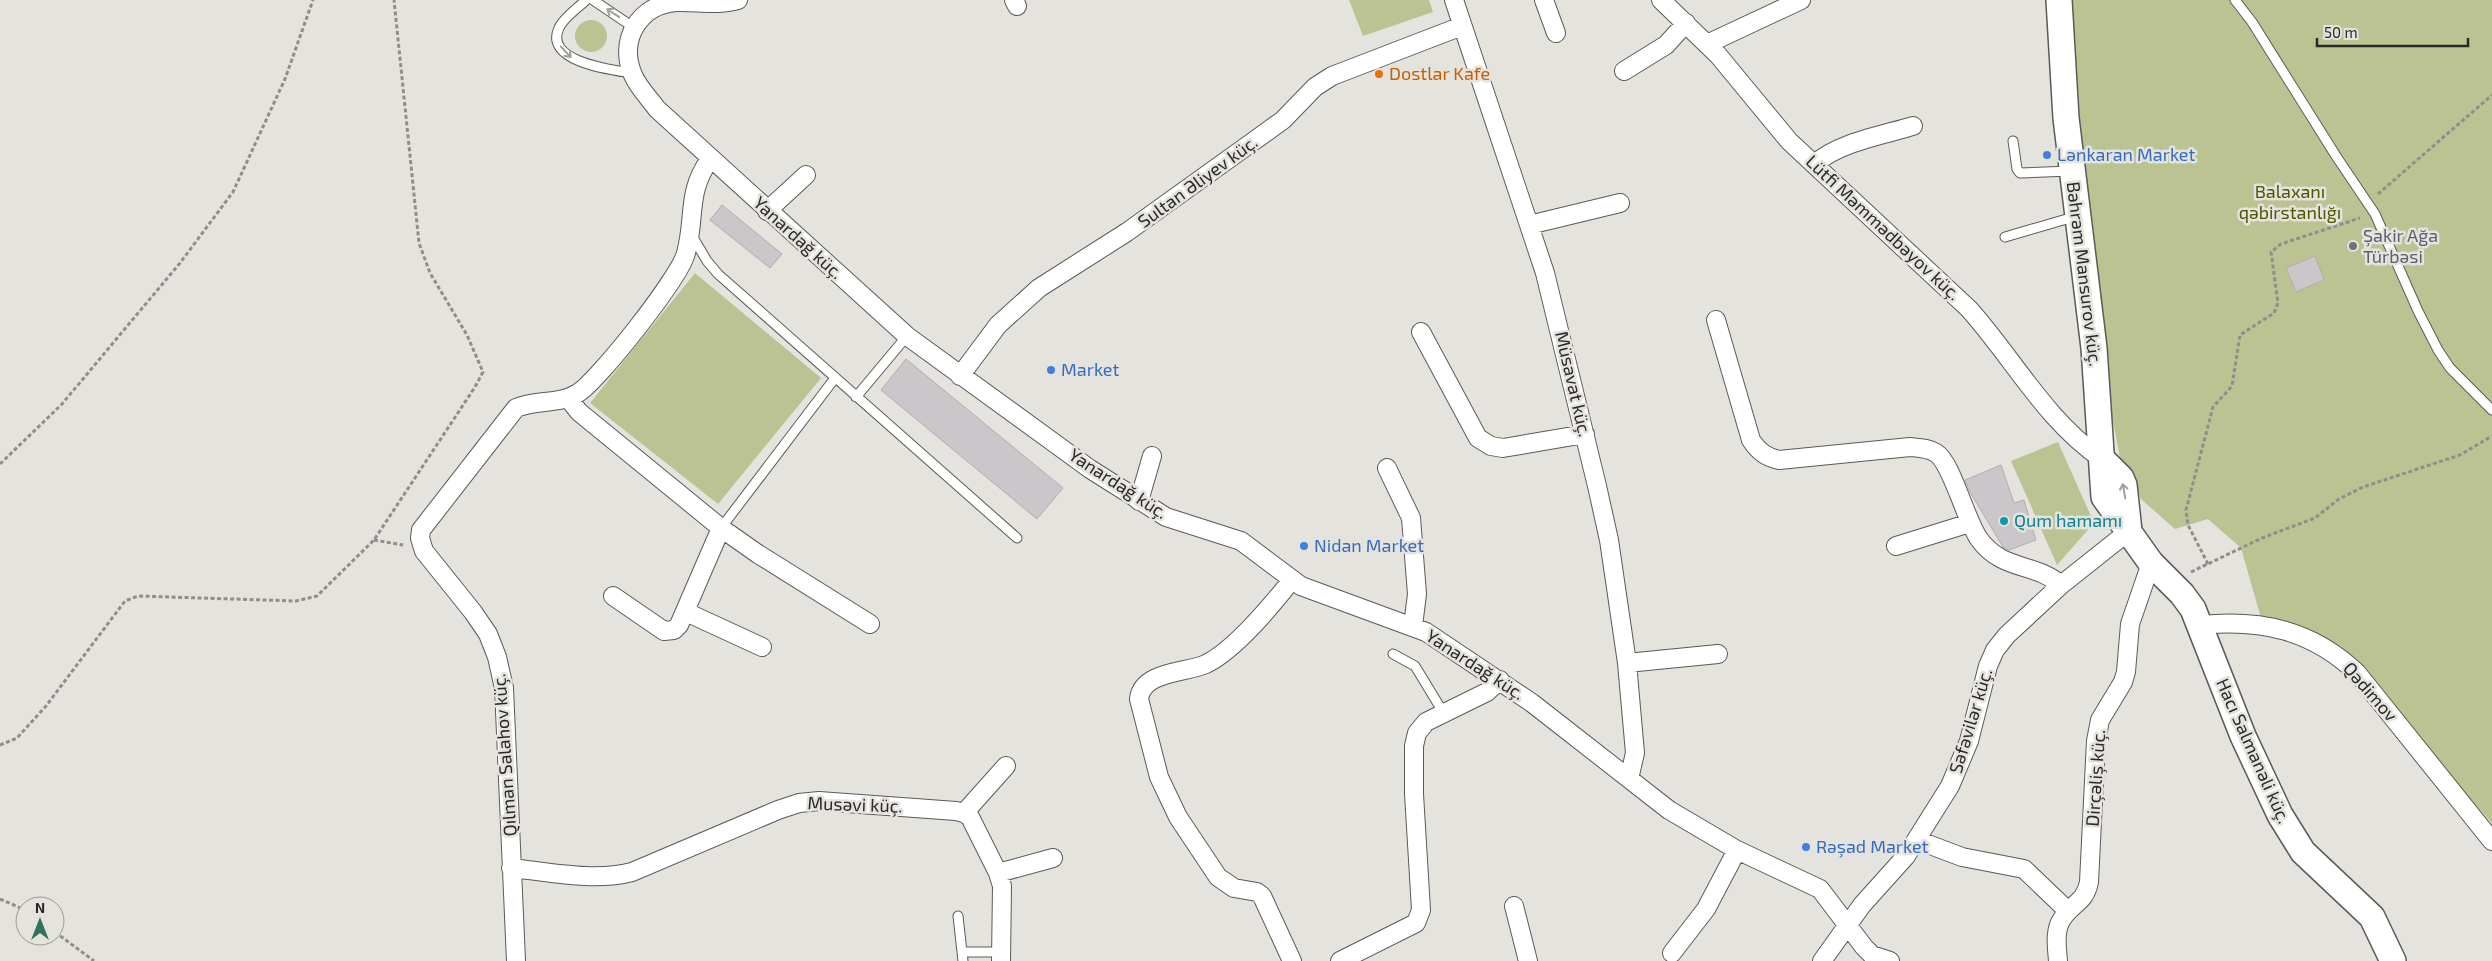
<svg xmlns="http://www.w3.org/2000/svg" width="2492" height="961" viewBox="0 0 2492 961" font-family="'Exo 2',sans-serif">
<style>
.green{fill:#bcc393}
.building{fill:#cbc6c9;stroke:#b1acaf}
.lines{fill:none;stroke-linecap:round;stroke-linejoin:round}
.lane-casing{stroke:#5c5a56;stroke-width:11}
.street-casing{stroke:#5c5a56;stroke-width:20}
.secondary-casing{stroke:#5c5a56;stroke-width:28}
.path{stroke:#908e8b;stroke-width:3;stroke-dasharray:4 2.5;stroke-linecap:butt}
.lane{stroke:#fff;stroke-width:9}
.street{stroke:#fff;stroke-width:18}
.secondary{stroke:#fff;stroke-width:25}
.oneway{stroke:#9f9f9e}
.food-dot{fill:#e8710a;stroke:#e5e3de;stroke-width:2}
.shop-dot{fill:#3f7fe0;stroke:#e5e3de;stroke-width:2}
.worship-dot{fill:#6b7280;stroke:#e5e3de;stroke-width:2}
.culture-dot{fill:#0f9aa8;stroke:#e5e3de;stroke-width:2}
.labels{text-anchor:middle;stroke-width:5;stroke-linejoin:round;paint-order:stroke}
.food-label{font-size:18px;fill:#c56008;stroke:#e5e3de;text-anchor:start}
.shop-label{font-size:18px;fill:#366cbe;stroke:#e5e3de;text-anchor:start}
.street-label{font-size:18px;fill:#2a2927;stroke:#e5e3de}
.park-label{font-size:18px;fill:#505500;stroke:#e5e3de}
.worship-label{font-size:18px;fill:#5b616d;stroke:#e5e3de;text-anchor:start}
.culture-label{font-size:18px;fill:#0d838f;stroke:#e5e3de;text-anchor:start}
</style>
<rect width="100%" height="100%" fill="#e5e3de"/>
<path class="green" d="M1349 0H1429L1433 12 1363 36Z
M2068 0H2492V823L2402 721 2353 660 2322 636 2281 622 2261 618 2241 548 2208 519 2175 529 2141 499 2121 463 2112 416 2097 286 2072 111Z
M575 36a16 16 0 1 1 32 0a16 16 0 1 1-32 0Z
M695 273 821 378 718 504 590 403Z
M2058 442 2094 523 2057 565 2011 461Z"/>
<path class="building" d="M722 205 782 254 770 268 710 220Z
M2315 256 2324 280 2296 292 2286 268Z
M906 359 1063 488 1037 519 881 390Z
M2001 465 2014 503 2024 500 2036 540 2009 550 2003 547 1970 492 1965 480Z"/>
<g class="lines">
<g class="lane-casing">
<path id="lane" d="M586 0C578 8 563 18 559 28 543 62 613 70 632 73
M593 0 633 27
M2235 0 2252 22 2336 156 2375 214 2418 311 2438 350 2450 368 2492 410
M2013 141 2017 169 2020 173 2071 171
M691 234 707 261 718 274 1017 538
M2005 237 2077 216
M856 397 907 336
M721 528 835 378
M1393 654 1415 666 1443 712
M958 916 963 961
M963 952H1000"/>
</g>
<g class="street-casing">
<path id="street" d="M738 0C719 6 696 1 676 2 639 5 618 40 633 75 638 87 649 98 657 109L907 336 1090 469 1166 517 1241 541 1301 586 1426 632 1532 703 1669 810 1737 850 1820 889 1864 947 1872 955 1890 961
M1014 0 1017 6
M1454 0 1545 273 1597 486 1609 540 1627 663 1635 753 1629 779
M1544 0 1556 33
M1661 0 1718 55 1789 141 1969 309C2013 358 2046 421 2102 459
M1707 44 1801 0
M1624 71 1666 45 1686 23
M1815 164C1837 143 1883 135 1913 126
M767 211 806 175
M1529 225 1620 203
M1716 320 1751 440C1759 452 1766 457 1779 460L1910 447C1920 448 1928 448 1936 453 1952 463 1965 519 1979 539 2003 572 2035 562 2061 585
M1421 332 1478 438 1491 446 1503 448 1585 434
M960 376 998 325 1039 288 1127 232 1251 143 1283 120 1315 87 1332 76 1462 26
M568 398 579 412 721 528 758 554 870 624
M1387 468 1411 518 1417 594 1413 626
M1139 501 1152 456
M1896 546 1970 523
M1291 581C1271 606 1235 650 1206 664 1186 673 1142 671 1139 699L1159 777 1178 817 1218 877 1234 888 1257 892 1262 896 1292 961
M613 596 664 631 674 630 679 625 721 528
M686 612 762 647
M2201 625C2261 619 2312 630 2357 673L2492 841
M1627 663 1718 654
M964 813 1006 766
M1917 840 1962 857 2024 869 2068 911
M511 868C550 872 594 882 632 872L778 810 799 803 819 801 956 811 964 813 970 817 998 873 1002 886 1001 961
M998 873 1053 858
M1514 906 1528 961
M1672 953 1706 909 1737 850
M516 961 504 688 497 657 488 634 473 612 424 551 420 538 421 530 516 408C536 399 559 405 578 393 598 381 681 276 686 253 696 216 686 193 710 159
M1340 961 1416 923 1421 910 1414 794V746L1417 733 1426 722 1487 692 1500 680
M1822 961 1862 905 1906 856 1950 786 1969 741 1988 666 1995 650 2007 635 2061 585 2129 531
M2058 961C2057 947 2054 931 2062 919 2072 903 2085 903 2089 882L2096 741 2100 720 2123 682 2126 672 2130 624 2151 563"/>
</g>
<g class="secondary-casing">
<path id="secondary" d="M2059 0 2066 118 2094 348 2104 497 2151 563 2182 594 2193 609 2243 736 2280 815 2303 852 2372 917 2393 961
M2102 459 2121 478 2124 485 2129 531"/>
</g>
<path class="path" d="M2378 194 2492 95
M0 464 62 404 180 263 233 192 285 79 313 0
M374 540 403 545
M2208 564 2188 525 2186 510 2213 407 2232 386 2240 335 2274 313 2278 303 2271 252 2281 244 2360 218
M2191 572 2262 538 2315 518 2339 499 2363 487 2460 455 2492 436
M0 745 17 738 46 706 125 601 138 596 296 601 317 596 374 540 475 387 483 372 467 335 430 273 419 243 394 0
M0 899 25 910
M55 932 94 961"/>
<use href="#lane" class="lane"/>
<use href="#street" class="street"/>
<use href="#secondary" class="secondary"/>
</g>
<defs><path id="oneway-shaft" d="M-6 0H5M1.5-3L5.5 0L1.5 3" fill="none" stroke-width="1.6" stroke-linecap="round" stroke-linejoin="round" transform="scale(1.25)"/></defs>
<g class="oneway">
<use href="#oneway-shaft" transform="translate(613 13) rotate(-146)"/>
<use href="#oneway-shaft" transform="translate(566 52) rotate(47)"/>
<use href="#oneway-shaft" transform="translate(2124 491) rotate(-100)"/>
</g>
<circle class="food-dot" cx="1379" cy="74" r="5"/>
<g class="shop-dot">
<circle cx="2047" cy="155" r="5"/>
<circle cx="1051" cy="370" r="5"/>
<circle cx="1304" cy="546" r="5"/>
<circle cx="1806" cy="847" r="5"/>
</g>
<circle class="worship-dot" cx="2353" cy="246" r="5"/>
<circle class="culture-dot" cx="2004" cy="521" r="5"/>
<g class="labels">
<g class="food-label">
<text x="1389" y="80">Dostlar Kafe</text>
</g>
<g class="shop-label">
<text x="2057" y="161">Lənkaran Market</text>
<text x="1061" y="376">Market</text>
<text x="1314" y="552">Nidan Market</text>
<text x="1816" y="853">Rəşad Market</text>
</g>
<g class="street-label">
<text transform="translate(1198 182) rotate(-36)" y="6">Sultan Əliyev küç.</text>
<text transform="translate(1883 228) rotate(43)" y="6">Lütfi Məmmədbəyov küç.</text>
<text transform="translate(798 238) rotate(42)" y="6">Yanardağ küç.</text>
<text transform="translate(2084 274) rotate(83)" y="6">Bəhrəm Mansurov küç.</text>
<text transform="translate(1573 384) rotate(77)" y="6">Müsavat küç.</text>
<text transform="translate(1118 484) rotate(33)" y="6">Yanardağ küç.</text>
<text transform="translate(1475 665) rotate(33)" y="6">Yanardağ küç.</text>
<text transform="translate(2370 692) rotate(49)" y="6">Qədimov</text>
<text transform="translate(1971 721) rotate(-73)" y="6">Səfəvilər küç.</text>
<text transform="translate(2253 751) rotate(66)" y="6">Hacı Salmanəli küç.</text>
<text transform="translate(505 755) rotate(-94)" y="6">Qılman Salahov küç.</text>
<text transform="translate(2096 778) rotate(-86)" y="6">Dirçəliş küç.</text>
<text transform="translate(855 805) rotate(2)" y="6">Musəvi küç.</text>
</g>
<g class="park-label">
<text x="2290" y="198">Balaxanı<tspan x="2290" dy="21">qəbirstanlığı</tspan></text>
</g>
<g class="worship-label">
<text x="2363" y="242">Şakir Ağa<tspan x="2363" dy="21">Türbəsi</tspan></text>
</g>
<g class="culture-label">
<text x="2014" y="527">Qum hamamı</text>
</g>
</g>
<g transform="translate(40 921)"><circle r="24" fill="#e5e3de" stroke="#9a9995"/>
<path d="M0-4L9 19L0 12L-9 19Z" fill="#337260"/>
<text y="-8" font-size="14" font-weight="bold" text-anchor="middle" fill="#2a2927">N</text>
</g>
<path d="M2317 38v8h151v-8" fill="none" stroke="#2a2927" stroke-width="2.5"/>
<text x="2324" y="38" font-size="15" fill="#2a2927" stroke="#e5e3de" stroke-width="4" paint-order="stroke">50 m</text>
</svg>
